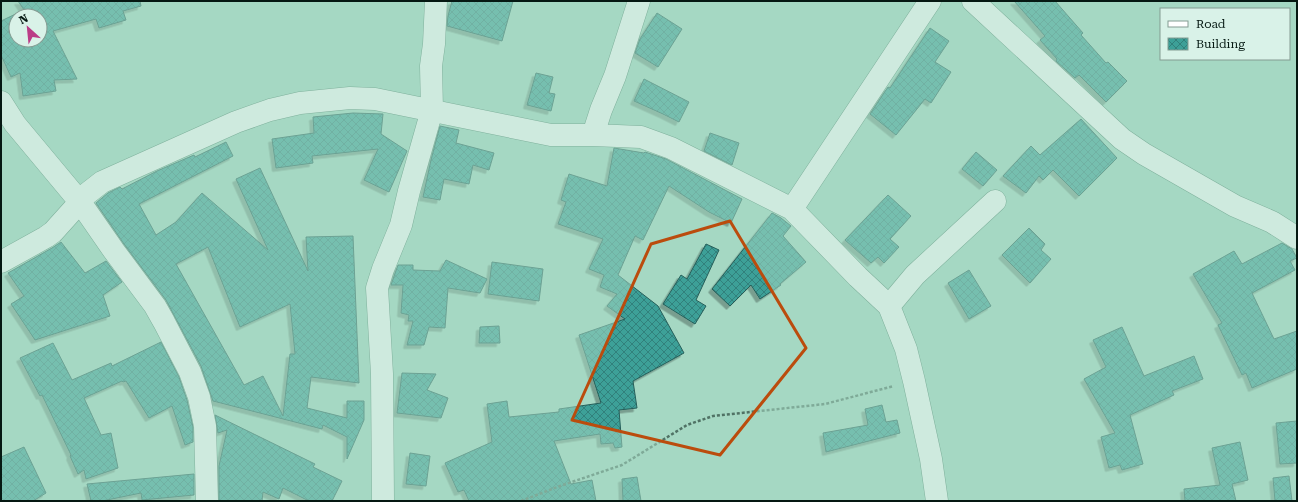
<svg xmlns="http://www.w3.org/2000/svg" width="1298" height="502" viewBox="0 0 1298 502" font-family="'Roboto Serif',serif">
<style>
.building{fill:url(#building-cross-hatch);stroke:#265f5a;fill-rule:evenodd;filter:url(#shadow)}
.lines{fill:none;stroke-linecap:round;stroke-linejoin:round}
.minor-casing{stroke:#50806e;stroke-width:23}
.path{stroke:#507265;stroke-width:2.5;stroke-dasharray:3 2;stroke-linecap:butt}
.minor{stroke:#fff;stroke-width:22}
.marked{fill:none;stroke:#bb4c0d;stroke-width:3;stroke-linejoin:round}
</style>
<defs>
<pattern id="building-cross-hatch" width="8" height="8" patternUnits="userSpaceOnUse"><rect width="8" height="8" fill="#3da098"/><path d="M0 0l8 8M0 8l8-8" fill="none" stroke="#31817b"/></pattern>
<filter id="shadow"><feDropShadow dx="-3.5" dy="3.5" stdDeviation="0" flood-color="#0004"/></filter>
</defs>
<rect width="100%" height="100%" fill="#a5d8c3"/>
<path class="building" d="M18 1H140L141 6 123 11 126 20 99 28 96 19 53 31 77 79 54 80 56 91 23 96 20 73 11 77 1 55V21L24 10ZM16 16H40V40H16Z
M452 1H513L502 41 447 26 448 16Z
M1014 1H1055L1083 33 1081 35 1106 63 1108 62 1127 81 1106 102 1079 75 1075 78 1056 61 1057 59 1040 40 1045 36Z
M657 13 682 29 658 67 635 53 640 39Z
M930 28 949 41 935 62 951 72 931 103 925 99 896 135 870 114 888 87 890 88Z
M536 73 553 77 549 93 555 94 551 111 527 105Z
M644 79 689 102 679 122 663 114 634 101Z
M353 113 383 114 381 134 407 151 389 192 364 180 378 149 312 156 313 163 276 168 272 139 314 133 313 117Z
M1081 119 1117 158 1079 196 1053 170 1043 180 1039 176 1026 193 1003 176 1031 146 1040 155Z
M440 126 459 130 456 143 494 153 489 170 473 165 469 184 444 179 440 200 423 197 431 160Z
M710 133 739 143 732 165 704 151Z
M226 142 233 156 139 204 156 235 176 222 202 193 268 250 236 179 260 168 308 271 306 237 353 236 359 383 311 377 307 408 347 418V401H364V420L347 459V437L323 425 322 429 213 401 201 366 166 300 124 244 96 203 108 193 120 187 122 189 157 171 194 155 195 157ZM208 247 240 327 290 304 295 354H290L283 416 263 376 244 385 176 264Z
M614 148 644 153 645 152 666 159 742 199 731 223 709 212 669 186 643 240 635 236 618 275 658 306 684 353 633 381 637 408 619 410 622 447 615 448 613 443 601 444 600 434 554 441 571 484 592 480 596 501H469L464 490 458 492 445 463 492 442 487 404 507 401 509 417 559 412V409L601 403 579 335 625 319 607 306 617 294 600 287 604 275 589 269 603 239 558 224 566 202 561 200 569 174 607 186Z
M976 152 997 170 983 186 962 169Z
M888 195 911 216 890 239 899 247 884 263 878 257 871 263 845 240Z
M772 213 781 218 791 226 783 236 806 262 780 284 781 285 760 299 751 285 730 306 712 289Z
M1029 228 1045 244 1041 250 1051 259 1030 283 1002 255Z
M61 242 85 273 106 261 122 282 103 295 110 316 35 340 11 304 24 296 8 273 52 248Z
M1282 243 1292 249 1297 258 1290 261 1295 270 1252 293 1274 339 1297 331V369L1252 388 1246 373 1242 375 1218 325 1222 323 1193 274 1234 251 1242 264Z
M706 244 719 250 696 300 706 306 695 324 663 304 681 275 687 279Z
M446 260 487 279 480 293 448 288 445 328 429 327 424 345H407L413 321H408L409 315 401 313 403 285H391L398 265H413V270L440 271Z
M492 262 543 269 539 301 488 294Z
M969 270 991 306 969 319 948 283Z
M499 326 500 343H479L480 327Z
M1122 327 1144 376 1194 356 1203 379 1172 391 1174 395 1130 415 1143 464 1122 470 1120 465 1109 468 1101 437 1115 433 1084 379 1106 367 1093 340Z
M161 342 179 377 187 400 193 427V442L185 445 172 406 149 418 126 381 123 382 122 381 84 398 101 435 111 433 118 468 86 479 84 470 78 474 70 456 71 455 42 395 40 396 20 358 53 343 72 380 111 363 112 366Z
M402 373 436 374 427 390 448 398 441 418 397 413Z
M882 405 886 422 897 420 900 433 826 452 823 433 868 425 865 409Z
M215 415 315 464 313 467 342 481 332 501H309L283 488 279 499 263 492 262 501H219V466L227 430 218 433Z
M1297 421V463L1280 464 1276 423Z
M1240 442 1248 480 1232 484 1236 501H1185L1184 489 1220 485 1212 448Z
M24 447 46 493 33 501H1V457Z
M410 453 430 456 426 486 406 484Z
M194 474V495L142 500 141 493 102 501H91L87 484Z
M1289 476 1292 501H1275L1273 478Z
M637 477 641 501H623L622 479Z"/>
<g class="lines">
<g class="minor-casing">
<path id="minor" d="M973 1 1122 139 1144 154 1235 206 1272 222 1297 238
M1 102 15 124 80 202 114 251 155 306 164 322 190 372 199 397 205 426 207 501
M593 135 601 110 615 76 639 1
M792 209 930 1
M1 262 46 237 53 232 80 202 84 196 102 182 236 122 270 110 300 103 350 98 375 99 551 135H593L641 137 671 148 792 209 858 277 889 306 906 349 914 381 931 459 937 501
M889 306 915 275 995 201
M383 501 382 374 377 288 383 269 401 225 409 191 432 110 431 66 434 44 436 1"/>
</g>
<path class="path" d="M521 501 560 486 622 465 687 425 713 416 825 404 894 386"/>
<use href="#minor" class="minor"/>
</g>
<path d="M0 0H1298V502H0ZM730 221 806 348 720 455 572 420 651 244Z" fill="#a5d8c3" fill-opacity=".55" fill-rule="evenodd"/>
<path class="marked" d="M730 221 806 348 720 455 572 420 651 244Z"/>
<rect width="1298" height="502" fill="none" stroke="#051812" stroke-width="4"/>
<rect x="1160" y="8" width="130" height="52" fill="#d9f2e8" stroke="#849b92"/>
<rect x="1168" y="21" width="20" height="6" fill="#ffffff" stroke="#849b92"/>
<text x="1196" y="28" font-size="12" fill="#051812">Road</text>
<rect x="1168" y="38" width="20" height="12" fill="url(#building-cross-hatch)" stroke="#849b92"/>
<text x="1196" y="48" font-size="12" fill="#051812">Building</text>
<g transform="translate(28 28) rotate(333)"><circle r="19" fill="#d9f2e8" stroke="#849b92"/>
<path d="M0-3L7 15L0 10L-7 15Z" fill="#bb3c87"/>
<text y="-6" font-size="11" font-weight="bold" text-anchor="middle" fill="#051812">N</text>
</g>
</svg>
